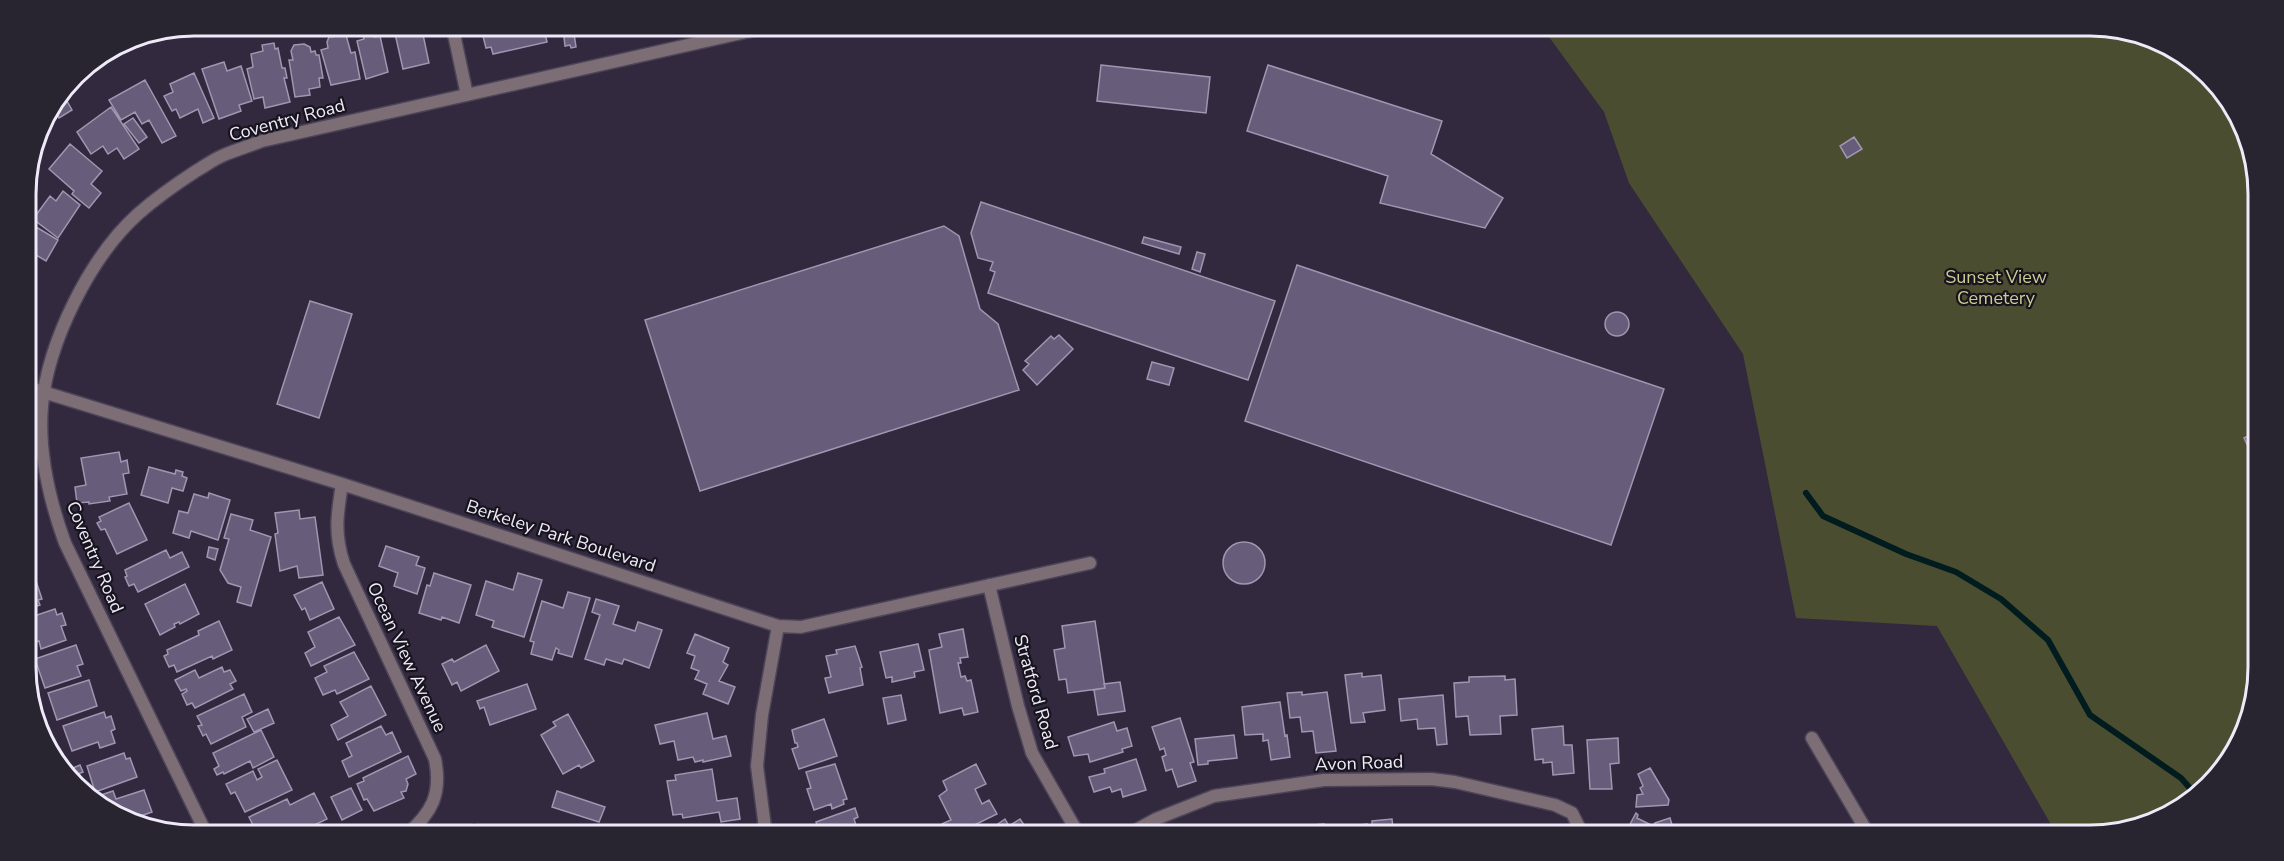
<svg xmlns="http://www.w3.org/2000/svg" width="2284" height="861" viewBox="0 0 2284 861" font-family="'Nunito Sans',sans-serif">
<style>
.green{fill:#4b4d31}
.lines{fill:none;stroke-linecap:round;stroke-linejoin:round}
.stream{stroke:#001c1e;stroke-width:6}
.building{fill:#675c79;stroke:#a096b1;stroke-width:1.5}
.street-casing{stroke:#4c4459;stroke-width:15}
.street{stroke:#7c6e74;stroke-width:12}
.labels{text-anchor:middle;stroke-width:4.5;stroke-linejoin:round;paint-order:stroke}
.street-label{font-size:18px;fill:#efeaf9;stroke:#18141e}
.park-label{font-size:18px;fill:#c8cd91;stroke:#18141e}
.rim{fill:none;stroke:#efeaf9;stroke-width:3}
</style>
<rect width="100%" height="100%" fill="#32293f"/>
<path class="green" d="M1541 26H2090L2144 34 2217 83 2257 171 2258 667 2250 721 2192 801 2101 835H2057L1937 626 1796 618 1743 354 1629 183 1604 112Z"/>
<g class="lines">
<path class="stream" d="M1806 493 1823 516 1906 554 1956 572 2001 599 2048 640 2090 715 2181 778 2196 795
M474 826 481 835"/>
</g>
<path class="building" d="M396 25H421L429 63 403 69 394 29H397Z
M507 25H543L547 42 493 54 491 47 486 48 483 36 488 35 487 30Z
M578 25H601L602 28 579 33Z
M573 27 576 47 571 48 570 45 565 46 563 28Z
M373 29 375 37 380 36 388 72 366 79 357 41 364 39 362 31Z
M346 35 351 53 355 52 360 79 331 85 321 50 328 48 327 42 329 37Z
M274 43 275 49 278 48 282 68H285L287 78H284L290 102 265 108 263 97 254 99 247 69 253 67 251 54 263 51 262 45Z
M304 44 310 47 311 52 315 51 316 55H319L323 78H319L320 87 309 89 310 95 295 97 289 60H293L291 51 294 45Z
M224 62 227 71 241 66 252 101 239 105 241 111 219 119 202 69Z
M1101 65 1210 77 1206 113 1097 101Z
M1268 65 1442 121 1431 154 1503 198 1485 228 1380 203 1388 176 1247 131Z
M194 73 214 118 203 123 198 109 180 118 176 109 172 111 164 96 173 92 170 84Z
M145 80 176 136 162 143 149 120 142 124 135 112 121 120 109 100Z
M63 94 72 110 59 118 52 107Z
M111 107 139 149 124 159 117 148 108 154 103 146 91 154 77 132Z
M133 118 147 137 139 143 124 124Z
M1854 137 1862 149 1847 158 1840 146Z
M70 144 102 171 91 184 101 193 89 208 72 194 74 191 49 169Z
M63 191 80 205 58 238 33 219 50 196 56 201Z
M981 202 1275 301 1248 380 988 293 995 272 990 270 993 262 978 258 971 233Z
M26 221 58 240 46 261 26 249Z
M944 226 959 236 980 309 998 324 1019 390 700 491 645 320Z
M1144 237 1181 247 1179 254 1142 243Z
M1197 252 1205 254 1200 272 1192 269Z
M1297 265 1664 389 1611 545 1245 421Z
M26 272 36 277 27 297Z
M310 301 352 314 319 418 277 404Z
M1605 324a12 12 0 1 1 24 0a12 12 0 1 1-24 0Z
M1059 335 1073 349 1037 385 1023 370 1029 364 1025 361 1051 336 1054 339Z
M1152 362 1174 368 1169 385 1147 379Z
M2258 432V468L2244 438Z
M119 452 121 462 127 460 129 473 123 474 127 494 109 497 110 501 89 504V502L77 503 75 487 86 485 81 458Z
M149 467 175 474 176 470 183 472 182 476 187 478 183 491 172 488 168 503 141 495Z
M209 493 230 500 218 540 191 531 189 538 173 533 179 511 188 513 194 494 208 498Z
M129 503 147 540 117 554 105 529 101 530 97 523 101 521 99 517Z
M299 510 300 519 315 517 323 575 299 578 297 566 280 571 275 534 278 533 275 513Z
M231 514 253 520 250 530 271 537 251 606 237 602 241 587 228 583 220 570 229 539 224 538Z
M1223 563a21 21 0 1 1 42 0a21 21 0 1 1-42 0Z
M386 546 419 557 416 565 425 568 417 594 394 586 398 573 379 566Z
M209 547 218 549 215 560 207 557Z
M166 550 170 558 182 552 189 567 138 592 134 584 129 586 125 577 127 576 125 570Z
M434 573 471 585 459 623 442 617 441 620 419 613 427 585 430 586Z
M518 573 542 580 524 637 492 627 494 621 476 615 486 581 513 590Z
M30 578 31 580 35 578 42 599 38 600 40 605 28 609V579Z
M322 582 334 609 310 620 305 608 302 610 294 595Z
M185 584 199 614 180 624 179 622 174 624 175 627 160 635 145 604Z
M568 592 590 598 572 657 558 653 559 650 556 648 552 660 531 654 534 642 530 641 542 601 563 608Z
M596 599 619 606 613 624 635 631 638 622 662 630 649 668 624 659 622 664 606 659 604 665 585 659 600 615 592 612Z
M55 609 57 615 62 613 66 625 61 626 66 640 41 649 39 641 28 644V618Z
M339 617 355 645 311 666 305 653 315 647 308 632Z
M219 621 232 650 213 659 212 656 177 672 174 665 169 667 164 656 168 654 167 650 199 635 198 631Z
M1095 621 1105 688 1068 693 1066 679 1059 680 1054 650 1065 648 1062 626Z
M963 629 968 657 960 658 961 663H958L961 677 965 676 967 681 971 680 978 712 964 715 962 708 940 713 929 650 942 647 939 634Z
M695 634 729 648 723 662 728 665 719 681 735 687 728 704 703 694 707 684 695 679 699 671 691 668 695 656 687 653Z
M918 644 924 670 914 672 915 677 892 682V677L886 678 880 652Z
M76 645 83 664 77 666 81 676 45 688 35 659Z
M486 645 499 671 461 691 457 682 452 685 442 664 452 659 454 662Z
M855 646 862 667 860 668 863 685 829 693 825 678 831 677 826 656 837 654 836 650Z
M354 652 369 679 337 694 335 690 323 695 315 678 327 672 324 666Z
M222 667 224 672 230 670 236 681 230 684 233 689 195 708 192 703 187 705 182 694 187 691 186 689 181 691 175 680 195 670 199 678Z
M1362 673V677L1381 675 1385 710 1363 713 1365 722 1351 723 1345 675Z
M1505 676V680L1515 679 1517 715 1500 716 1501 734 1470 735 1468 716 1456 717 1454 683 1469 682V677Z
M89 680 97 706 57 720 48 693Z
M1120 682 1125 711 1098 715 1094 690 1105 688 1104 684Z
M527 684 536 709 490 725 484 707 480 709 477 701Z
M371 686 386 715 338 740 331 725 348 716 340 702Z
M1302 692V695L1327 692 1336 751 1316 753 1313 731 1302 732 1300 717 1290 718 1287 693Z
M244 694 252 712 242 717 246 727 211 744 206 734 203 736 198 726 202 725 197 716Z
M901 695 906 720 888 724 883 698Z
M1443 695 1447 744 1437 745 1435 728 1418 729 1417 719 1401 721 1399 699Z
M1280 702 1285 736 1287 735 1290 757 1271 760 1268 740 1263 741V734L1245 735 1242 707Z
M268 709 274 723 254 732 247 719Z
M104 712 106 718 111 716 115 729 111 731 115 743 100 748 98 742 72 751 63 726Z
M707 713 713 739 726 736 731 756 703 762V760L695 762 693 757 678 760 674 741 660 744 655 725Z
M568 714 594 761 581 768 579 765 563 774 541 735 556 726 553 722Z
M1180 718 1194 762 1190 763 1196 781 1178 787 1172 769 1166 771 1162 757 1166 755 1164 748 1160 750 1152 727Z
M824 719 837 756 799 769 792 749 798 747 797 743H795L792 730Z
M1114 722 1117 731 1127 728 1132 746 1122 749 1123 752 1090 762 1088 754 1074 756 1068 737Z
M381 726 386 735 392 732 401 752 349 777 342 761 352 756 346 743Z
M1563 726 1564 745H1572L1574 773 1553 775 1552 762 1543 763V759L1535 760 1532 729Z
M261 730 274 757 253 768 250 761 224 774 223 772 217 775 214 769 219 766 213 753Z
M1234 735 1237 758 1208 761V764L1198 765 1195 739Z
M1618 738 1619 763 1610 764 1612 789H1590L1587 740Z
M124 753 126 759 130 758 137 777 95 792 87 766Z
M408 756 416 774 406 779 408 784 406 791 401 792 404 798 374 811 367 799 364 800 357 784 364 781 363 778Z
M1136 759 1146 790 1123 797 1121 789 1112 792 1110 787 1094 792 1089 777 1105 773 1104 769Z
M277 760 292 790 245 812 235 792 231 794 226 784 253 771 257 780 262 777 258 769Z
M835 764 847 799 843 800 844 804 832 809 831 804 814 810 807 789 811 788 806 772Z
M976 764 986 784 975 789 982 804 989 800 997 814 954 835H947L942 824 951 820 939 796 947 790 943 781Z
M80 765 83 772 70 777 68 770Z
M1650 768 1669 800 1668 805 1636 807 1637 795 1643 794 1640 788 1643 786 1638 774Z
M712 769 717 801 737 798 740 819 721 822 719 812 683 818 682 814 673 815 667 781 676 780 675 775Z
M351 788 362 810 342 820 331 797Z
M144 790 152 812 129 820 95 797 113 791 116 799Z
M557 791 605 807 599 822 552 807Z
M314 793 327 819 294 835H258L249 817 287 799 290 805Z
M855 808 858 817 854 819 859 835H815L819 832 816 822Z
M1636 813 1638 815 1637 818 1653 826 1655 823 1670 818 1675 835 1638 834 1640 831 1634 827 1633 830 1628 828Z
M1005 819 1009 826 1020 819 1031 835H982Z
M1392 819 1393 828 1400 827 1399 825 1414 826 1415 835H1373L1372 821Z
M162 823 165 831 147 828Z
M1324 824 1325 835H1289L1288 827Z
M1367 824 1368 835H1333L1332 833 1345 832V827Z
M577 826 594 835H573Z
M742 831 743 835H721Z"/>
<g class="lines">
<g class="street-casing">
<path id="street" d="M452 25 467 95
M27 387 342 484 778 626 801 627 1090 563
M342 484C337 515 334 534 344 564L435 759C442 794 432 813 406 835
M989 585 1018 706 1032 753 1079 835
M1812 738 1869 835
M207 835 65 543C49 499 38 453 42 406 48 342 90 257 138 214 156 198 176 184 196 171 205 166 214 159 224 155 236 150 249 146 262 141L777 25
M766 835 757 766 762 715 778 626
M1127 835 1156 819 1214 796 1324 780 1431 779 1455 782 1555 805 1572 813 1583 835"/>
</g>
<use href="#street" class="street"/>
</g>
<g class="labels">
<g class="street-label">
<text transform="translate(287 120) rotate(-15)" y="6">Coventry Road</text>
<text transform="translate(561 536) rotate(18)" y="6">Berkeley Park Boulevard</text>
<text transform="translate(95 557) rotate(67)" y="6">Coventry Road</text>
<text transform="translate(407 657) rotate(65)" y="6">Ocean View Avenue</text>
<text transform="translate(1036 692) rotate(74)" y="6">Stratford Road</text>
<text transform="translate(1359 763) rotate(-2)" y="6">Avon Road</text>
</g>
<g class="park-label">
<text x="1996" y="283">Sunset View<tspan x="1996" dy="21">Cemetery</tspan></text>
</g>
</g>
<path d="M0 0H2284V861H0ZM194 36H2090A158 158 0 0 1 2248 194V667A158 158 0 0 1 2090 825H194A158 158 0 0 1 36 667V194A158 158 0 0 1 194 36Z" fill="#292530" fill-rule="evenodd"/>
<path class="rim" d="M194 36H2090A158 158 0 0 1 2248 194V667A158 158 0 0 1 2090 825H194A158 158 0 0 1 36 667V194A158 158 0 0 1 194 36Z"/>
</svg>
